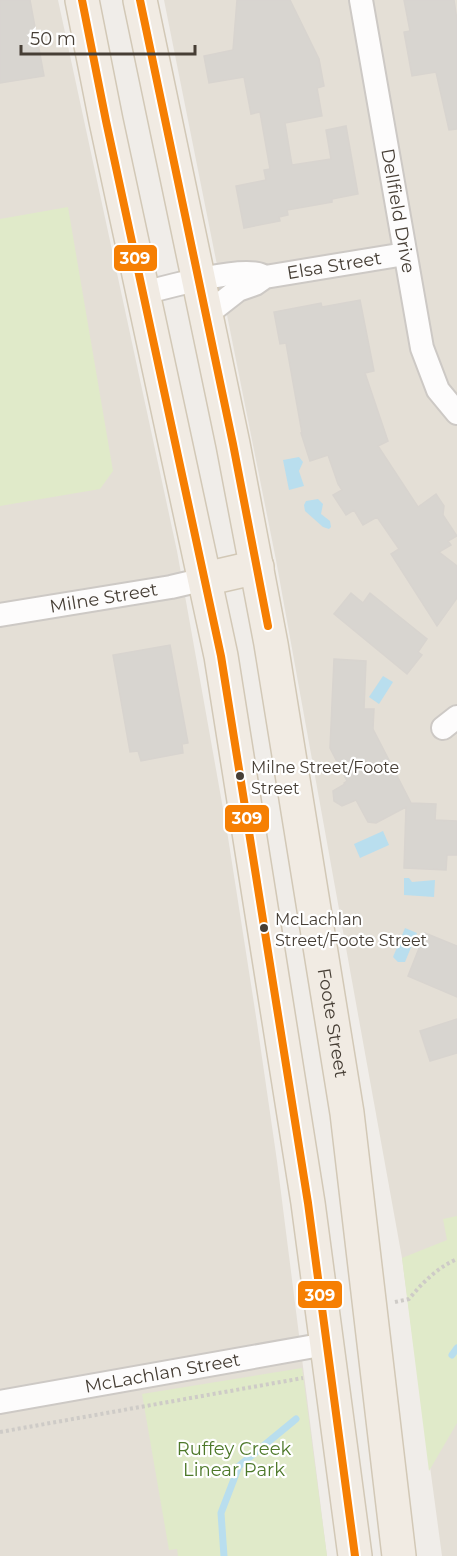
<svg xmlns="http://www.w3.org/2000/svg" width="457" height="1556" viewBox="0 0 457 1556" font-family="Montserrat,sans-serif">
<style>
.residential{fill:#e4dfd6}
.green{fill:#e0eac9}
.water{fill:#b9deee}
.lines{fill:none;stroke-linecap:round;stroke-linejoin:round}
.stream{stroke:#b9deee;stroke-width:7}
.building{fill:#d8d5d0;stroke:#d8d4cf;stroke-width:1.5}
.minor-casing{stroke:#cdc9c5;stroke-width:26}
.primary-casing{stroke:#d2c8b6;stroke-width:36}
.path{stroke:#cecbc7;stroke-width:4;stroke-dasharray:3 3;stroke-linecap:butt}
.minor{stroke:#fdfcfc;stroke-width:22}
.primary{stroke:#f1ebe3;stroke-width:33}
.bus-1-casing{stroke:#fff;stroke-width:12}
.bus-1{stroke:#f67f03;stroke-width:8}
.bus-dot{fill:#463e35;stroke:#fff;stroke-width:2}
.labels{text-anchor:middle;stroke-width:4.5;stroke-linejoin:round;paint-order:stroke}
.bus-label{font-size:16px;fill:#463e35;stroke:#fff;text-anchor:start}
.street-label{font-size:18px;fill:#463e35;stroke:#fff}
.park-label{font-size:18px;fill:#4d7829;stroke:#fff}
.line-badge{stroke:#fff;stroke-width:2}
.badge-label{font-size:16px;text-anchor:middle;font-weight:bold;fill:#fff}
</style>
<rect width="100%" height="100%" fill="#f0ede9"/>
<path class="residential" d="M0 0H58L177 551 227 831 257 1023 277 1161 327 1556H0Z
M164 0H457V1556H442L402 1258 276 560Z"/>
<path class="green" d="M68 207 113 471 100 489 0 506V219Z
M457 1216V1423L429 1471 402 1258 447 1240 443 1219Z
M302 1368 327 1556H178L177 1549 169 1550 142 1394Z"/>
<path class="water" d="M299 457 303 462 299 471 304 486 289 490 283 460Z
M318 499 323 504 321 514 330 521 331 527 329 529 323 527 305 511 304 505 306 501Z
M383 676 393 682 379 704 369 697Z
M383 831 389 845 360 858 354 844Z
M404 878H409L412 882 435 880 434 897 404 895Z
M405 928 417 933 405 962H398L393 957Z"/>
<g class="lines">
<path class="stream" d="M452 1355 457 1348
M224 1556 221 1513 239 1466 296 1419"/>
</g>
<path class="building" d="M0 0H30L44 76 0 83Z
M237 0H290L319 59 324 86 317 88 322 116 285 123 292 165 331 159 326 130 346 126 358 194 332 199V202L287 210 288 215 279 217 280 221 244 228 236 186 266 180 264 170 270 169 260 112 251 114 244 77 209 83 204 56 233 50Z
M404 0H454L457 20V129L449 130 436 72 412 76 404 32 410 31Z
M360 300 374 371 365 373 388 441 378 446 418 507 436 494 444 506 443 515 457 536 448 541 451 545 439 552 457 566V598L437 626 391 554 399 549 377 517 363 525 354 510 346 515 333 495 342 490 338 484 328 455 310 461 301 433H302L286 343 280 344 274 312 321 303 322 307Z
M351 593 363 603 370 593 427 639 418 652 422 655 407 674 334 614Z
M170 645 188 743 182 744 183 753 141 761 138 751 130 752 113 655Z
M334 659 366 661 364 709H374L373 729 411 803 436 804 435 820 457 821V855H447L446 870 404 868 406 807 376 823 368 822 356 800 342 806 334 801 333 791 345 784 344 783 347 781 330 748Z
M425 933 457 946V997L408 976Z
M457 1019V1053L430 1061 420 1031Z"/>
<g class="lines">
<g class="minor-casing">
<g id="minor">
<path id="s1" d="M361 0 422 348 438 390 457 413"/>
<path d="M144 293C166 287 243 266 261 275"/>
<path id="s2" d="M206 315 238 290 255 284 265 277 405 254"/>
<path id="s3" d="M0 615 171 587 205 579"/>
<path d="M443 728 457 717"/>
<path id="s4" d="M0 1402 326 1344"/>
</g>
</g>
<g class="primary-casing">
<g id="primary">
<path d="M82 0 106 121 221 656 308 1203 355 1556"/>
<path id="s5" d="M140 0 233 444 271 644 347 1113 399 1556"/>
<path d="M205 579 257 567"/>
</g>
</g>
<path class="path" d="M395 1302 409 1299C423 1282 437 1268 457 1259
M0 1432 303 1378"/>
<use href="#minor" class="minor"/>
<use href="#primary" class="primary"/>
<g class="bus-1-casing">
<path id="bus-1" d="M82 0 106 121 221 656 308 1203 355 1556
M140 0 233 444 268 626"/>
</g>
<use href="#bus-1" class="bus-1"/>
</g>
<g class="bus-dot">
<circle cx="240" cy="776" r="5"/>
<circle cx="264" cy="928" r="5"/>
</g>
<g class="labels">
<g class="bus-label">
<text x="251" y="773">Milne Street/Foote<tspan x="251" dy="21">Street</tspan></text>
<text x="275" y="925">McLachlan<tspan x="275" dy="21">Street/Foote Street</tspan></text>
</g>
<g class="street-label">
<text dy="6" stroke="none"><textPath href="#s1" startOffset="214">Dellfield Drive</textPath></text>
<text dy="6" stroke="none"><textPath href="#s2" startOffset="141">Elsa Street</textPath></text>
<text dy="6" stroke="none"><textPath href="#s3" startOffset="105">Milne Street</textPath></text>
<text dy="6" stroke="none"><textPath href="#s5" startOffset="1041">Foote Street</textPath></text>
<text dy="6" stroke="none"><textPath href="#s4" startOffset="165">McLachlan Street</textPath></text>
</g>
<g class="park-label">
<text x="234" y="1455">Ruffey Creek<tspan x="234" dy="21">Linear Park</tspan></text>
</g>
</g>
<g class="line-badge">
<rect x="113" y="244" width="45" height="28" rx="6" fill="#f67f03"/>
<rect x="224" y="804" width="46" height="29" rx="6" fill="#f67f03"/>
<rect x="297" y="1280" width="46" height="29" rx="6" fill="#f67f03"/>
</g>
<g class="badge-label">
<text x="135" y="264">309</text>
<text x="247" y="824">309</text>
<text x="320" y="1301">309</text>
</g>
<path d="M21 45v9h174v-9" fill="none" stroke="#463e35" stroke-width="3"/>
<text x="30" y="45" font-size="18" fill="#463e35" stroke="#ffffff" stroke-width="4.5" paint-order="stroke">50 m</text>
</svg>
